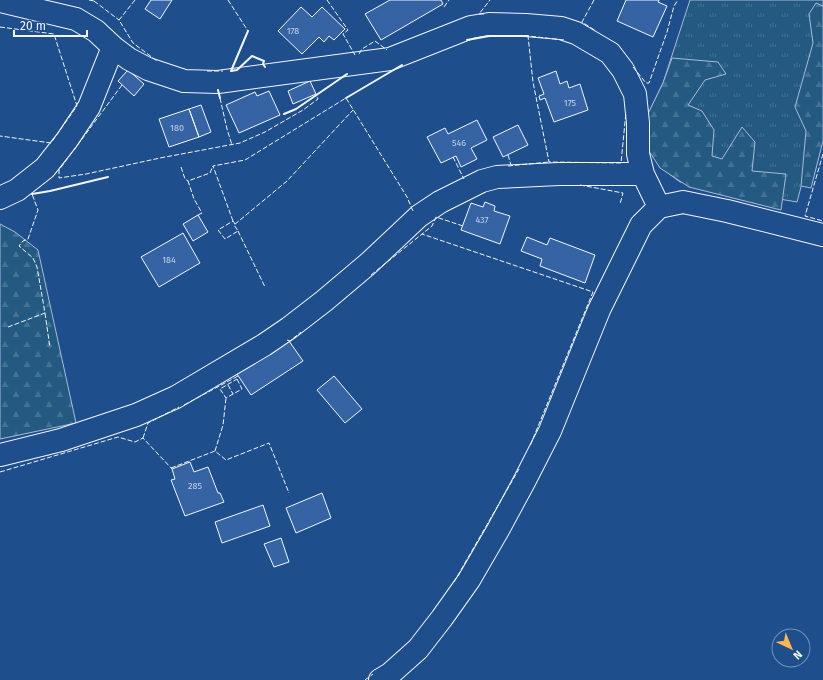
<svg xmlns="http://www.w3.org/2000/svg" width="823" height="680" viewBox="0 0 823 680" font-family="'Fira Sans',sans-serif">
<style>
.grass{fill:url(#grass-tufts);stroke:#a8bbd7}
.forest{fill:url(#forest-firs);stroke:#a8bbd7}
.building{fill:#3563a3;stroke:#f2f6ff}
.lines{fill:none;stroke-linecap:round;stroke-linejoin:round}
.minor-casing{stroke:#f2f6ff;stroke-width:24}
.minor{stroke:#1f4e8c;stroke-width:22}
.fence{stroke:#f2f6ff;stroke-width:1;stroke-dasharray:5 2;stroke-linecap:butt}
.wall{stroke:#f2f6ff;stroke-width:2}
.labels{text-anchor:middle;stroke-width:3;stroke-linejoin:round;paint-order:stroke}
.number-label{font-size:9px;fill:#c3d1e8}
</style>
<defs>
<pattern id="grass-tufts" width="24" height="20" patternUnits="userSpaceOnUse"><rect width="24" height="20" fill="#245a82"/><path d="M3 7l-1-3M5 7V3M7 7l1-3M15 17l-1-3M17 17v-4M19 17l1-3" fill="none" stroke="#447295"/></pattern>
<pattern id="forest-firs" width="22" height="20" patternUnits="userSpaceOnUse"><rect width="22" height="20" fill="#245a82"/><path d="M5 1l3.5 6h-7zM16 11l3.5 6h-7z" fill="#447295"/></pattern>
</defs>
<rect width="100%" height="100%" fill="#1f4e8c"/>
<path class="grass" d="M690 0H823V104L797 202 680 182 660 167 643 124 663 83Z"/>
<path class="forest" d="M816 3 823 6V141L811 188 801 186 806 131 795 107 813 43 809 14Z
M672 58 718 62 726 74 705 80 688 105 702 111 714 130 712 156 722 159 742 127 755 142 752 171 786 174 781 210 689 187 660 168 645 145 643 124 663 83Z
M0 224 15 232 38 250 76 423 0 439Z"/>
<path class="building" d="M151 0H172L160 19 145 9Z
M390 0H441L443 4 381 40 365 14Z
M626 0H659L658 2 667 6 653 37 617 21Z
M301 7 312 17 322 7 345 29 334 40 329 36 324 42 319 37 302 54 278 31Z
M128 70 144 84 134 96 118 81Z
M556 71 560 84 567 81 569 88 580 84 588 110 554 122 545 98 540 100 539 96 544 94 538 78Z
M310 81 316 94 293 104 288 91Z
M269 91 280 115 239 133 226 105 255 92 257 96Z
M201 105 211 132 199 137 189 109Z
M189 109 199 137 169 147 159 119Z
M477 120 487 140 471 148 477 159 461 167 456 156 441 163 427 137 445 128 448 134Z
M518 125 528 145 503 157 493 137Z
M485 202 495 206 494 211 510 216 500 244 461 230 471 203 483 207Z
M198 215 208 232 193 241 183 224Z
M183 233 200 263 159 287 141 257Z
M527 237 547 245 550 238 595 255 585 283 540 266 542 259 521 251Z
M289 341 303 361 251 395 237 374Z
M334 376 362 409 345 423 317 390Z
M190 462 194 472 208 467 218 493H220L224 502 185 516 171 480 175 479 172 469Z
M322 493 331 518 296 533 286 508Z
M263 505 270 526 222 543 215 522Z
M281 538 289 562 274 567 264 544Z"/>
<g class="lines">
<g class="minor-casing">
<path id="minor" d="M0 1 76 19 96 31 113 47 129 59 148 69 184 81 218 82 390 59 471 27 489 24 526 25 561 28 576 33 610 53 623 70 635 94 638 123V154L643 174 659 207
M0 198 17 190 45 168 67 140 89 107 113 47
M0 455 61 440 136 415 176 397 264 345 289 328 324 301 369 263 419 216 440 202 482 181 497 177 559 174H643
M380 680 390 674 418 649 442 618 469 580 498 530 525 480 550 431 599 310 641 225 659 207 683 202 727 211 823 235"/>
</g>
<use href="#minor" class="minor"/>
<path class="fence" d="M89 0 94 1 95 0
M135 0 119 20 133 43 157 61
M228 0 248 31
M327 0 348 30 343 34 355 55
M594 0 582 22 596 31
M94 1 119 20
M444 7 449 0
M484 14H479L490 0
M0 27 54 34 77 106 51 143 0 136
M564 40 528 36 533 82 549 162 621 163 626 112
M359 54 362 49 375 41 387 50
M633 67 646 83H649L667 32 674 6 678 0
M207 71H223
M122 85 59 170V178L86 174 160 158 240 143 265 132 303 110 318 99 316 95
M220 98 227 129 232 145
M823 154 805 216 823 221
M508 155 511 165
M453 157 464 179
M508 166 549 162
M181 167 185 179 188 181
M580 185 623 193 620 204
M198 215 202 213 194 199 188 181 210 173 213 166
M233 221 213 166 245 160 346 98 407 197 413 211
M235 224 233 221 218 230 225 239 238 231 234 225 287 181 353 110
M463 226 436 217 432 226 422 234 593 292 530 446
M238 231 265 287
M371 275 422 234
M45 313 50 348
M8 327 45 313 37 267 33 258 19 246 23 241 28 239 38 210 32 194
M287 340 290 341 301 332
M237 379 242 389 226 398 220 389Z
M228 385 233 394
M184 405 238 376 236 374
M143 438 148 423 179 407
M215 451 223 425 226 398
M171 468 215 451 226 460 269 443 289 493
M0 472 118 437 135 442 143 438 172 469
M454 582 519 469
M365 680 373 674"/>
<path class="wall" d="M248 31 231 71 237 70 252 56 264 61 263 64 265 67
M467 40 489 36H528
M218 90 220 98
M346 98 402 65
M284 114 296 109 347 74
M32 194 50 191 108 177"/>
</g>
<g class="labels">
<g class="number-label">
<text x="293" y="34">178</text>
<text x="570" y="106">175</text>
<text x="177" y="131">180</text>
<text x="459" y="146">546</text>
<text x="482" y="223">437</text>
<text x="169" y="263">184</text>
<text x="195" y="489">285</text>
</g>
</g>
<g transform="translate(791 648) rotate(136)"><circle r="19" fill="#1f4e8c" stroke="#7391ba"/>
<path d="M0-3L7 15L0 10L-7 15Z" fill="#ffb74d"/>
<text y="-6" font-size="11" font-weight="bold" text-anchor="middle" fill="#f2f6ff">N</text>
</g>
<path d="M14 30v6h73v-6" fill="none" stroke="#f2f6ff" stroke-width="2"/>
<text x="20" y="30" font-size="12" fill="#f2f6ff" stroke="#1f4e8c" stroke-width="3" paint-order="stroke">20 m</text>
</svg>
